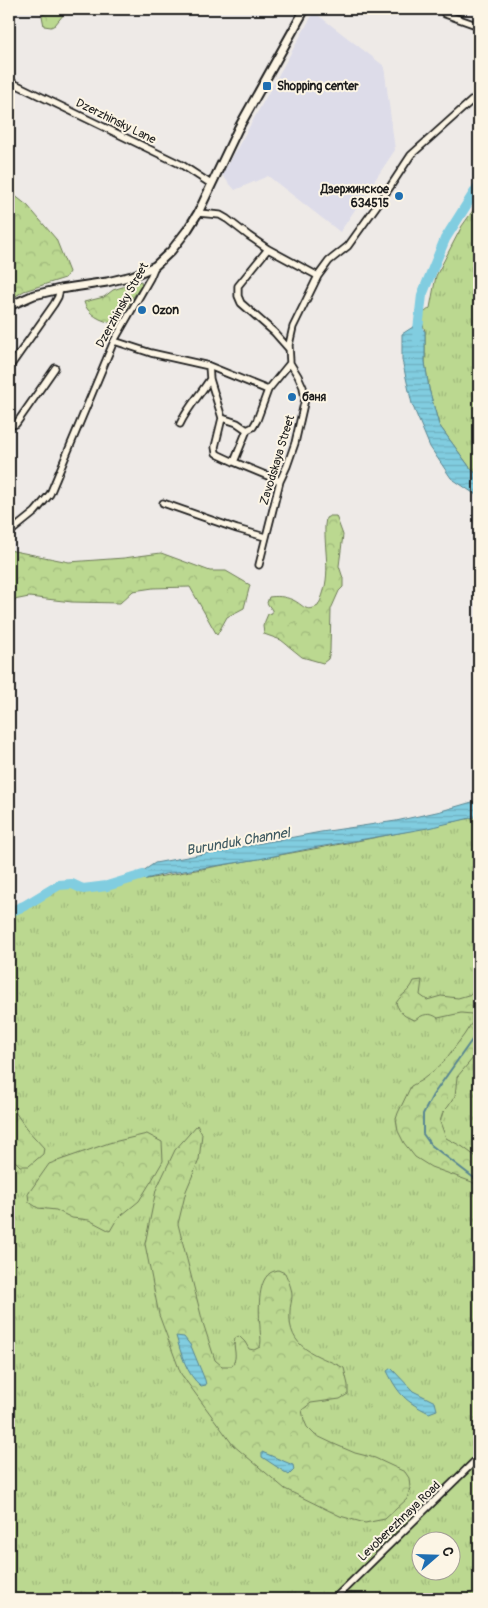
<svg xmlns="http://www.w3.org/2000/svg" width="488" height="1608" viewBox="0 0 488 1608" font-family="Pangolin,sans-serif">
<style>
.built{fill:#dddce9}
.grass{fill:url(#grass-tufts);stroke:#6c7a56;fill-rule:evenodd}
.forest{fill:url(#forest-crowns);stroke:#6c7a56}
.water{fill:url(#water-rules);stroke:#598692}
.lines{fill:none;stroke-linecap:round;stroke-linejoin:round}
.stream{stroke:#598692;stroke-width:2}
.river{stroke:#81cde0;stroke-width:10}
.minor-casing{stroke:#1c1c1c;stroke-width:9}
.tertiary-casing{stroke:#1c1c1c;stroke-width:11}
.minor{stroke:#fcf5e5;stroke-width:5.5}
.tertiary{stroke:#fcf5e5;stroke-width:7}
.poi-dot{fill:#1f6fb2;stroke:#fcf5e5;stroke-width:2}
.labels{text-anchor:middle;stroke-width:4;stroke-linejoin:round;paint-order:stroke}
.poi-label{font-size:12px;font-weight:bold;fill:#1c1c1c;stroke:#fcf5e5;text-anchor:start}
.street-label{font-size:12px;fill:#1c1c1c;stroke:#fcf5e5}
.water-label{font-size:14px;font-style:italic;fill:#3f5a61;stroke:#fcf5e5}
</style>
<defs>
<pattern id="grass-tufts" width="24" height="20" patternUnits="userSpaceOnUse" patternTransform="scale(1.25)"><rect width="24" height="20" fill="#bbd890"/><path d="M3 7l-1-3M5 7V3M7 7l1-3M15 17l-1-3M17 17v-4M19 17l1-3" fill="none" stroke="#a0b97c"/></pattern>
<pattern id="forest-crowns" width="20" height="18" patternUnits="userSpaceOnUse" patternTransform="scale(1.25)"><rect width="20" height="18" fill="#bbd890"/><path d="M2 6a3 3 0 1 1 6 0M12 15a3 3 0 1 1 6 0" fill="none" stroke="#a0b97c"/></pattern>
<pattern id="water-rules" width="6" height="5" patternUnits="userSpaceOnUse" patternTransform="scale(1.25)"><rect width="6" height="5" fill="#81cde0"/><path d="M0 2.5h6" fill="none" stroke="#6fafc0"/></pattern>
</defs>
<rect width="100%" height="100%" fill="#eeeae7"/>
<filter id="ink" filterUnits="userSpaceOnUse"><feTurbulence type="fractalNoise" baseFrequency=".02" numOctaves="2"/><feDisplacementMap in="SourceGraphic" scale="10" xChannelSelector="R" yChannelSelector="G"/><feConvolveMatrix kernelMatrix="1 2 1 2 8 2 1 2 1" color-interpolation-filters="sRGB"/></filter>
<g filter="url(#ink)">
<path class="built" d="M314 12 384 66 395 150 340 232 268 176 235 190 222 175Z"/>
<path class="grass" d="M479 202V476L471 469 439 425 429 389 425 362V331L420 316 430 308 436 276 462 226Z
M479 816V1599H9V912C15 910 21 908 26 905 36 899 47 888 58 885 69 882 75 889 84 889 101 890 116 881 132 879 137 879 142 879 147 879 258 858 369 841 479 816ZM420 1540H450V1570H420Z"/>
<path class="forest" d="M49 9H68L55 25 51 27 44 26 42 16Z
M9 191 28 206 56 239 69 272 65 278 24 291 9 300Z
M141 281 142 286C131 297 126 313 114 323 102 322 87 314 84 302L104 297 113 290Z
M330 516H336L343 535 339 566 343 578V587L339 591 331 609 330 651 328 659 323 663 302 657 281 640 264 634 263 626 268 614 272 613V610L267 603 269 597C277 596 284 596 293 600 304 605 305 613 318 606 333 576 324 555 325 525L326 518Z
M9 550 69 562 124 558 161 553 210 571H226L250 585 244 608 227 617 217 635 190 587 153 588 133 591 120 603 72 602 29 597 9 601Z
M422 980 420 995 427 1000 441 996 458 998 475 993 479 997V1051L457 1077 455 1096 448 1107 443 1112 440 1122 446 1138 463 1147 479 1159V1187L472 1182 431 1167 415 1157 404 1143 398 1131 396 1119 398 1113 411 1086 422 1080 442 1064 464 1035 473 1021 472 1014 461 1013 438 1018C430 1012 423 1014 415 1020 404 1017 400 1013 396 1003 403 992 409 993 414 981Z
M9 1103 26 1128 44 1148 43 1154 29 1166H20L9 1155Z
M197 1125 202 1134 199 1160 186 1191 178 1224 203 1323 215 1360 222 1366H232C239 1354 232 1350 235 1338L239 1336 245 1342 249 1349 254 1350 260 1347C262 1340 260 1334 260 1327 259 1313 257 1282 270 1273 273 1271 275 1271 278 1270L285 1273C288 1280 292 1288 292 1296 292 1301 290 1306 290 1311 287 1350 317 1354 344 1368L348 1385V1394L340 1399 311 1403 302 1410 304 1420 307 1427 315 1435 334 1444 355 1453 375 1458 405 1472 409 1478 410 1488 407 1499 385 1519 365 1523 340 1516 285 1489 233 1445 181 1374 159 1315 145 1244 156 1190 175 1150Z
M147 1134 162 1142 163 1161 152 1180 139 1201 117 1219 110 1231 89 1220 72 1218 56 1210 38 1208 29 1202 28 1194 49 1164 109 1143Z"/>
<path class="water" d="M416 325 425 331V362L429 389 439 425 471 469 479 476V497L451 478 430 447 412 404 402 360V334Z
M479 800V816L428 828 313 848 259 859 165 874 146 879H131L155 863 321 832 396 821 441 811Z
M176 1336 184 1337 191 1346 205 1380 206 1385 201 1386C186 1374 181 1353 176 1336Z
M391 1368 413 1391 435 1402 437 1410 429 1413C405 1401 399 1395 387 1371Z
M262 1452 293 1465 294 1470 289 1475 262 1457Z"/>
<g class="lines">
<path class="stream" d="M479 1030 433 1095 423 1114V1134L431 1145 474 1178 479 1180"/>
<path class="river" d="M417 338 422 295 445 239 479 185
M9 912 24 906 59 885 72 884 83 889 107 886 143 875"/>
<g class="minor-casing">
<path id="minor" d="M442 9 445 14 479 26
M9 81 182 165 211 184
M198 213 220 215 227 219 249 236 268 249 318 276
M268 249 238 286V296L241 303 274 332 289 349
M114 341 151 353 209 366 268 390
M209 366 210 379 222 418 215 447 216 453 219 455 234 462 280 481
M9 368 54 304 58 297 60 289
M222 418 237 423 247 430
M9 424 11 425 16 424 55 368
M180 424C188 407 200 395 210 379
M234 462 247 430 253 427 257 420 268 390 290 363 289 345 293 327 318 276 329 261 348 246 388 190 411 155 479 94
M163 503 237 529 265 537
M9 533 35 512 50 494 114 341 150 278 155 266
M259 565 280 481 287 466 295 443 305 399 303 387 298 376 290 363
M334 1599 479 1457"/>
</g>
<g class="tertiary-casing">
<path id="tertiary" d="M9 306 34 295 60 289 107 282 132 276 155 266 171 251 188 229 198 213 238 129 305 9"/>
</g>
<use href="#minor" class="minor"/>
<use href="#tertiary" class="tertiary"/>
</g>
</g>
<g class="poi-dot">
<rect x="262" y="81" width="10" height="10" rx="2.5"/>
<circle cx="399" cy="196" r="5"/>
<circle cx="142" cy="310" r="5"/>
<circle cx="292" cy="397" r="5"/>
</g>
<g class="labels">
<g class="poi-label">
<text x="277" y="90">Shopping center</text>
<text x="389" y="193" text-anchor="end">Дзержинское<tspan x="389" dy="14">634515</tspan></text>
<text x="152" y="314">Ozon</text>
<text x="302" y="401">баня</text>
</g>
<g class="street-label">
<text transform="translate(116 121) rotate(26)" y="4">Dzerzhinsky Lane</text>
<text transform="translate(122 305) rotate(-61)" y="4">Dzerzhinsky Street</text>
<text transform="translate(277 460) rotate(-73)" y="4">Zavodskaya Street</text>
<text transform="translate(399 1521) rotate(-44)" y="4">Levoberezhnaya Road</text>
</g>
<g class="water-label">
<text transform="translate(238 841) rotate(-10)" y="5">Burunduk Channel</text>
</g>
</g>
<rect width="488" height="1608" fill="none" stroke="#fcf5e5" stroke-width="30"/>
<rect x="15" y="15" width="458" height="1578" fill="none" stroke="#1c1c1c" stroke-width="2" filter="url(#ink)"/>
<g transform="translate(436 1556) rotate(70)"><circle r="24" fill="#fcf5e5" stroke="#a29e95"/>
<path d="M0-4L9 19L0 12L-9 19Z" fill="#1f6fb2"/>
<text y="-8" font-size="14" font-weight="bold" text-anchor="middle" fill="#1c1c1c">С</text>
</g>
</svg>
